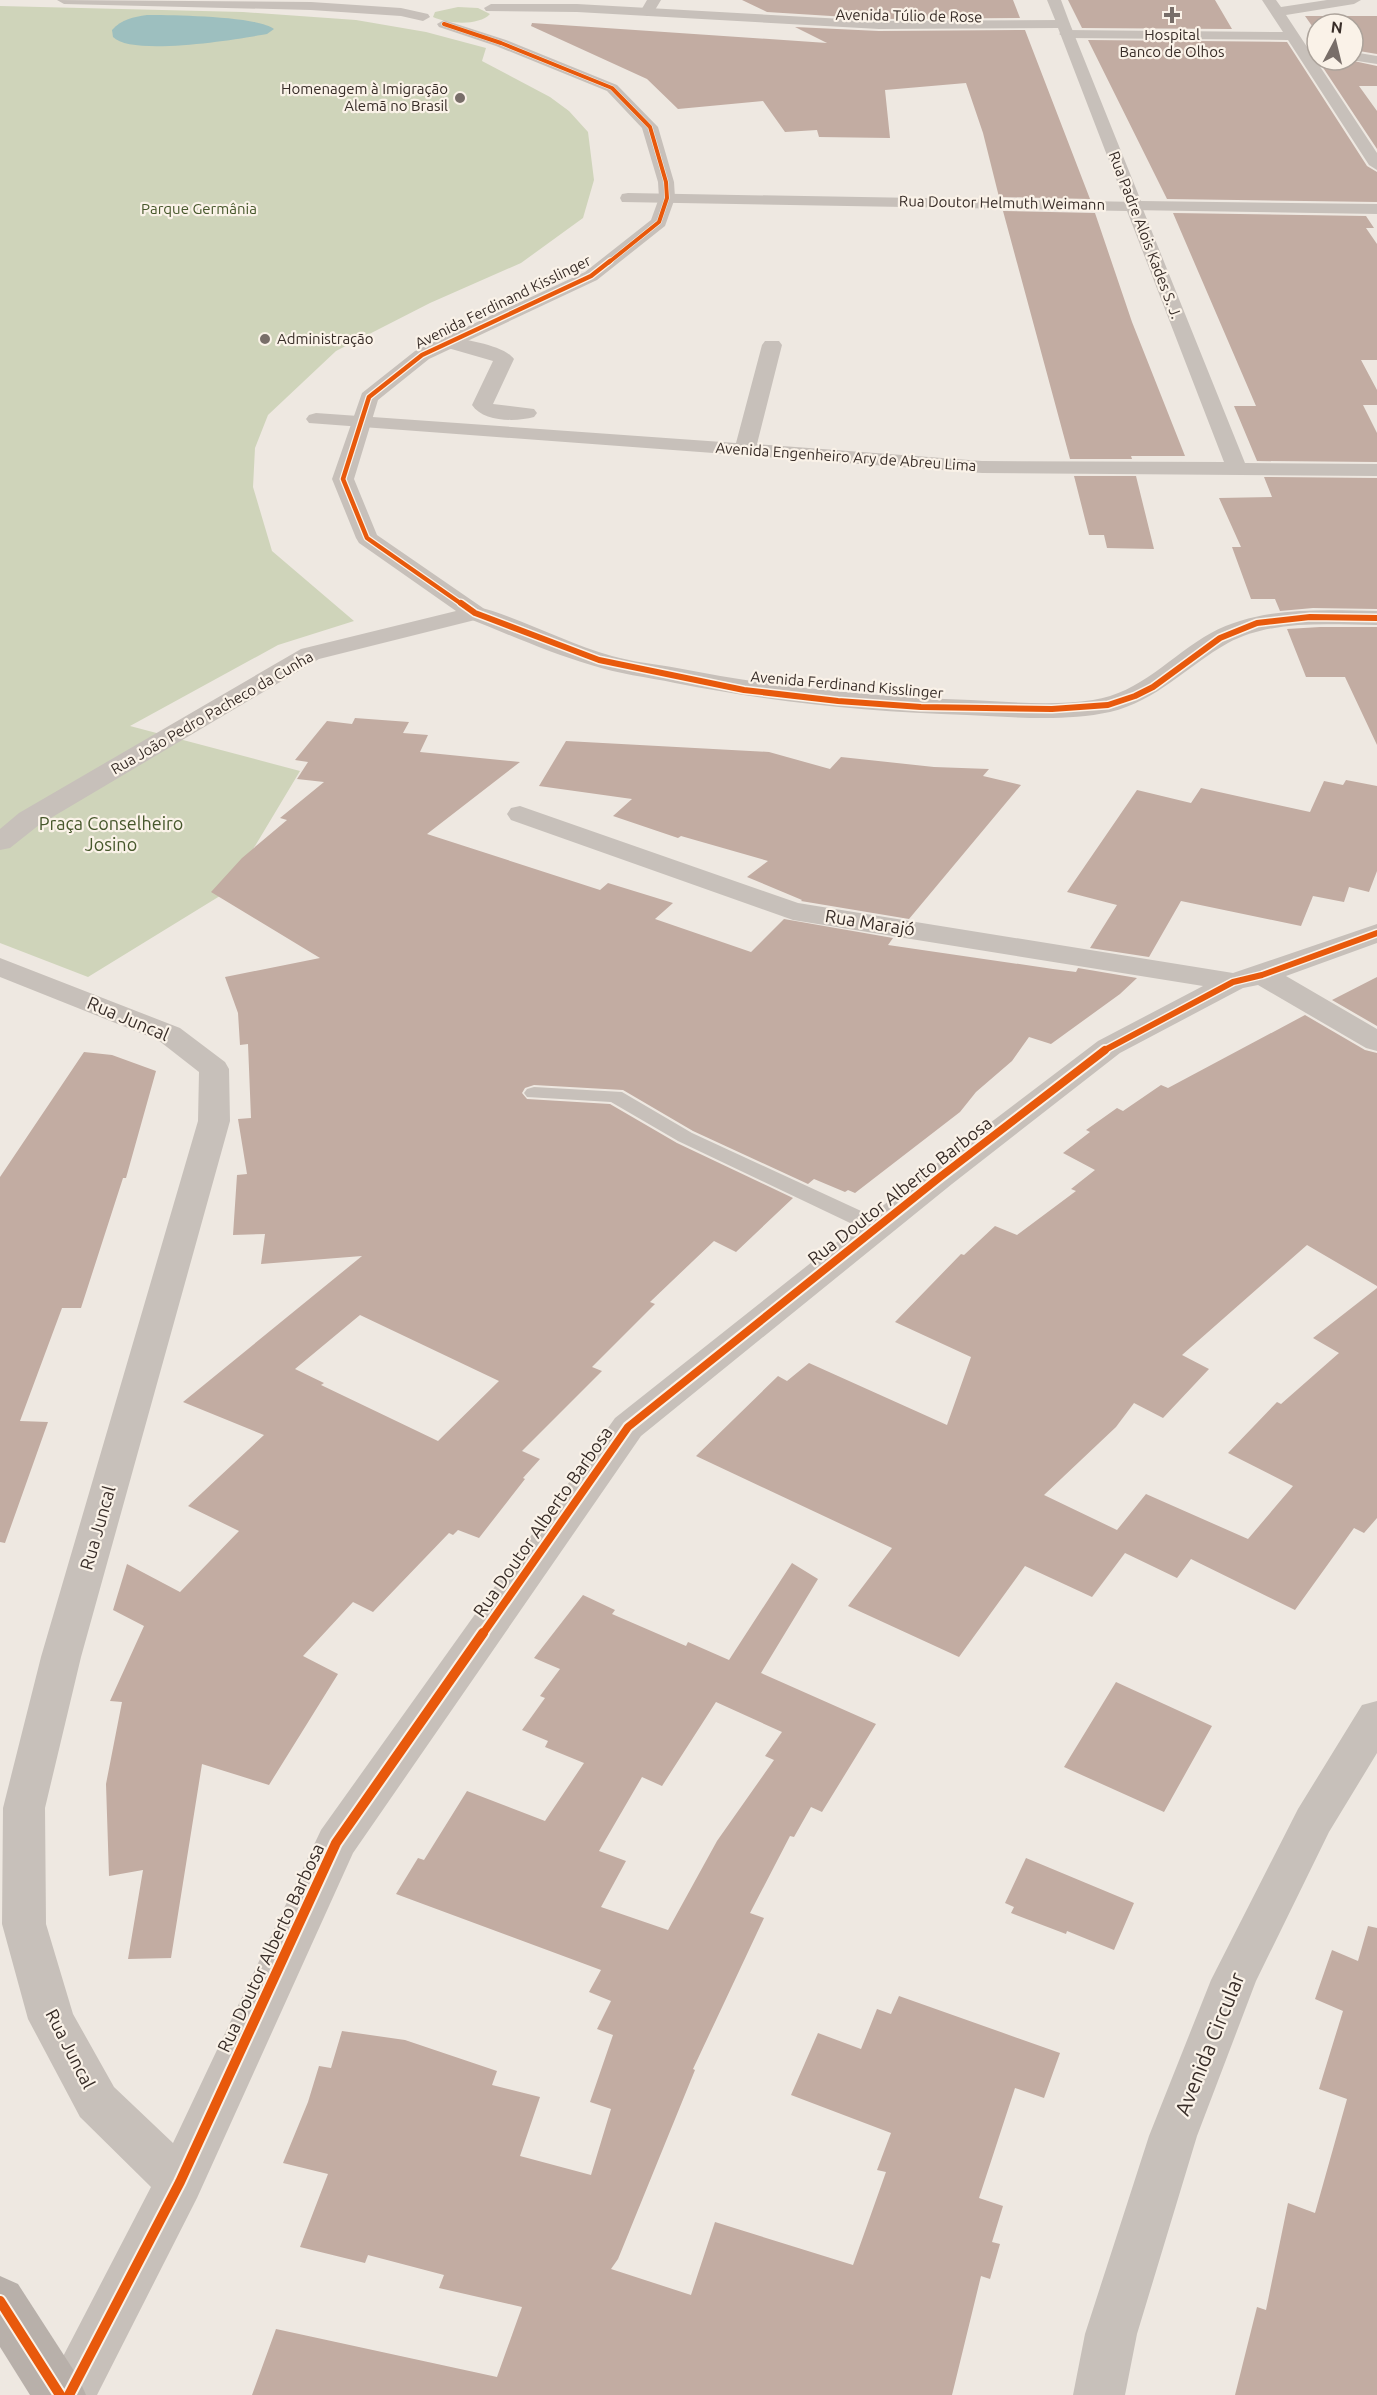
<svg xmlns="http://www.w3.org/2000/svg" width="1377" height="2395" viewBox="0 0 1377 2395" font-family="Ubuntu,sans-serif">
<style>
.green{fill:#cfd4ba}
.water{fill:#9dbfbf}
.building{fill:#c2aca2;fill-rule:evenodd}
.lines{fill:none;stroke-linecap:round;stroke-linejoin:round}
.service{fill:#c7c0ba;fill-rule:evenodd}
.minor{fill:#c7c0ba;fill-rule:evenodd}
.tertiary{fill:#c7c0ba;fill-rule:evenodd}
.secondary{fill:#b8b0aa;fill-rule:evenodd}
.cycleway-far4-casing{stroke:#faf2e8;stroke-width:5}
.cycleway-far3-casing{stroke:#faf2e8;stroke-width:7}
.cycleway-far2-casing{stroke:#faf2e8;stroke-width:9}
.cycleway-far1-casing{stroke:#faf2e8;stroke-width:12}
.cycleway-casing{stroke:#faf2e8;stroke-width:14}
.cycleway-far4{stroke:#e8590c;stroke-width:4}
.cycleway-far3{stroke:#e8590c;stroke-width:4.5}
.cycleway-far2{stroke:#e8590c;stroke-width:6}
.cycleway-far1{stroke:#e8590c;stroke-width:8}
.cycleway{stroke:#e8590c;stroke-width:10}
.poi-dot{fill:#786e69;stroke:#faf2e8;stroke-width:2}
.labels{text-anchor:middle;stroke-width:4.5;stroke-linejoin:round;paint-order:stroke}
.far-street-label{font-size:15px;fill:#382d28;stroke:#faf2e8}
.far-poi-label{font-size:15px;fill:#382d28;stroke:#faf2e8}
.far-park-label{font-size:15px;fill:#46572b;stroke:#faf2e8}
.park-label{font-size:18px;fill:#46572b;stroke:#faf2e8}
.street-label{font-size:18px;fill:#382d28;stroke:#faf2e8}
.near-street-label{font-size:21px;fill:#382d28;stroke:#faf2e8}
</style>
<rect width="100%" height="100%" fill="#eee8e1"/>
<path class="green" d="M0 6 243 12 356 20 426 32 486 48 482 61 550 97 569 111 588 132 594 180 583 218 521 263 430 303 336 351 268 415 255 448 253 487 272 551 354 621 278 645 130 726 300 771 228 891 88 977 0 943Z
M458 7 478 8 490 14C479 26 448 24 433 17L435 12Z"/>
<path class="water" d="M147 15C171 15 258 16 274 29L267 34C239 39 132 57 113 37L112 30C122 19 133 17 147 15Z"/>
<path class="building" d="M742 0H1013L1020 18 879 19 767 12Z
M1068 0H1215L1232 29 1082 28Z
M1305 16H1377V54L1353 50V24H1317V33Z
M532 23 827 43 795 27 879 31 1025 30 1090 199 999 197 983 133 966 83 885 90 890 138 819 137 817 130 785 132 763 101 678 109 647 79 531 26Z
M1088 40 1287 42 1367 166 1377 172V202L1167 199Z
M1318 60H1349L1377 66V86H1359L1377 111V149Z
M1003 211 1095 213 1132 322 1185 456H1131L1132 459H1070Z
M1173 213 1366 216 1374 228H1366L1377 244V360H1361L1377 390V405H1363L1377 433V462L1257 461 1234 406H1256Z
M1074 476H1136L1154 549 1107 548 1104 535H1089Z
M1264 477 1377 478V609L1313 608 1280 611 1275 599H1251L1232 547H1241L1219 498 1272 497Z
M1320 627H1377V745L1345 677H1306L1287 629Z
M355 718 409 722 403 733 428 735 420 752 520 762 427 834 600 890 608 883 673 903 655 919 751 952 784 919 893 938 888 945 1053 969 1076 972 1078 968 1137 978 1120 994 1051 1044 1029 1037 1012 1061 976 1092 960 1112 855 1193 848 1190 845 1192 814 1179 808 1184 693 1131 623 1090 534 1085 525 1088 522 1093 527 1099 610 1104 677 1143 793 1198 736 1252 714 1241 650 1302 655 1304 592 1367 602 1371 522 1451 540 1459 523 1478 525 1479 479 1538 458 1530 453 1535 449 1533 373 1612 353 1602 303 1656 338 1674 269 1785 202 1764 171 1958 128 1959 143 1870 109 1876 106 1784 122 1702 110 1701 144 1626 113 1610 127 1564 180 1592 239 1531 188 1506 264 1435 183 1402 362 1256 261 1264 265 1234 233 1235 237 1175 247 1174 238 1119 251 1118 248 1044 240 1045 238 1013 225 977 320 958 211 892 242 858 287 820 280 818 324 782 297 779 308 762 295 760 327 721 352 724ZM360 1315 499 1381 438 1441 321 1385 324 1383 295 1369Z
M566 741 769 752 830 769 841 757 934 767 989 769 983 776 1021 785 909 919 801 901 802 900 747 877 768 861 681 836 678 838 613 816 632 799 539 786Z
M1346 780 1377 786V871L1369 892 1349 887 1344 902 1313 896 1301 926 1181 901 1149 957 1090 948 1117 905 1067 892 1137 790 1191 803 1201 788 1310 812 1324 781 1343 785Z
M1377 977V1026L1332 1000Z
M1305 1015 1365 1050 1377 1053V1286L1307 1245 1182 1355 1209 1369 1163 1418 1134 1403 1116 1427 1044 1495 1117 1530 1146 1494 1248 1539 1293 1486 1228 1453 1277 1402 1281 1404 1339 1353 1313 1338 1377 1288V1518L1364 1533 1354 1528 1295 1610 1191 1559 1177 1578 1125 1553 1092 1597 1025 1566 959 1657 848 1606 892 1548 696 1456 778 1376 787 1381 809 1363 947 1425 971 1357 895 1322 961 1254 964 1255 995 1226 1017 1235 1076 1191 1071 1189 1095 1170 1063 1153 1090 1132 1086 1130 1117 1108 1123 1111 1161 1085 1168 1088Z
M84 1052 112 1055 156 1071 126 1178H123L81 1308H62L20 1421 48 1422 5 1543 0 1542V1177Z
M792 1563 818 1579 761 1673 876 1724 822 1812 811 1807 794 1837 790 1836 750 1913 764 1918 693 2069 695 2070 618 2259 611 2269 691 2295 715 2222 853 2265 886 2172 877 2170 891 2133 791 2095 818 2033 861 2049 877 2009 891 2014 899 1996 1060 2053 1044 2098 1015 2088 979 2198 1003 2206 992 2242 1000 2244 990 2279 981 2276 952 2395H252L276 2329 497 2377 522 2307 439 2288 444 2275 368 2255 365 2263 300 2247 328 2174 283 2163 308 2102 319 2066 331 2068 342 2031 405 2040 497 2071 492 2085 540 2097 520 2156 591 2175 611 2109 590 2102 613 2035 597 2029 611 2001 589 1992 601 1970 396 1894 418 1858 424 1860 467 1791 545 1821 584 1763 545 1747 548 1741 522 1730 545 1698 540 1696 560 1669 534 1658 583 1595 615 1610 612 1614 686 1646 688 1642 729 1660ZM716 1702 782 1732 765 1756 774 1760 717 1841 668 1930 601 1907 626 1861 599 1851 642 1777 662 1786Z
M1116 1682 1212 1726 1164 1812 1064 1767Z
M1026 1858 1134 1903 1114 1950 1067 1931 1066 1934 1011 1913 1014 1907 1005 1903Z
M1368 1926 1377 1928V2395H1235L1257 2307 1266 2310 1288 2203 1315 2213 1347 2099 1319 2089 1343 2011 1315 1999 1332 1950 1358 1961Z"/>
<g class="lines">
<path class="service" d="M534 1087 622 1092 692 1133 885 1222 888 1227 885 1232 877 1234 869 1232 678 1141 611 1102 527 1097 524 1093 527 1089Z"/>
<path class="minor" d="M647 0H661L652 15 647 16 640 12Z
M1047 0H1061L1070 24 1068 27H1058Z
M1262 0H1276L1281 7 1327 0H1361L1354 4 1286 15 1377 153V170L1369 165 1288 40 1066 38 1059 34 1066 30 1283 32Z
M1353 52 1377 56V64L1351 60Z
M628 193 1140 202 1245 463 1377 464V476L982 473 309 423 306 419 309 415 316 413 736 443 762 345 765 341H779L782 345 757 444 982 461 1224 462 1127 211 622 202 620 198 622 194Z
M448 336C465 340 504 345 514 359L493 404 534 409 537 413 534 417C516 422 483 422 472 405L493 361 441 346 438 342 441 338Z
M475 606C522 618 565 643 612 656 633 662 655 664 677 668 774 687 872 697 971 700 1012 702 1053 706 1093 700 1141 693 1171 655 1211 633 1261 606 1322 610 1377 611V625C1328 625 1273 619 1228 643 1187 666 1157 701 1110 712 1063 722 1014 717 967 715 869 712 772 702 675 683 647 677 618 674 591 665 549 653 508 634 467 618L463 613 467 608Z
M520 806 798 903 1233 973 1377 924V943L1286 976 1377 1029V1051L1366 1048 1258 985 1243 988 1120 1053 952 1184 641 1436 353 1853 197 2198 97 2395H43L151 2187 80 2117 28 2019 2 1924 3 1808 41 1657 198 1121 199 1072 158 1040 0 977V958L180 1028 225 1062 229 1069 230 1121 81 1657 45 1808 46 1924 73 2014 114 2087 173 2143 321 1830 615 1418 928 1170 1098 1041 1203 986 793 920 511 820 507 814 511 808Z"/>
<path class="tertiary" d="M57 0 311 2 401 8 428 14 430 17 423 21 401 16 311 10 64 4Z
M491 4H577L879 21 1063 20 1070 24 1141 201 1377 204V214L1128 210 1058 28 879 29 577 12 486 11 484 8Z
M444 20 506 40 617 85 658 127 674 182 675 198 665 226 597 280 429 359 378 400 354 479 377 535 483 608 487 613 483 618 319 659 39 825 10 848 0 850V829L19 813 301 649 456 611 359 543 356 538 332 479 362 393 415 351 585 272 651 220 659 198 658 182 642 128 607 91 496 46 439 27 437 24Z
M1377 1701V1753L1329 1832 1256 1981 1197 2136 1137 2334 1125 2395H1073L1085 2334 1149 2136 1211 1980 1298 1809 1362 1705Z"/>
<path class="secondary" d="M0 2276 18 2284 78 2377 86 2395H30L0 2347Z"/>
<g class="cycleway-far4-casing">
<path id="cycleway-far4" d="M444 24 501 43 612 88 650 127 666 182 667 198 659 222 608 263"/>
</g>
<g class="cycleway-far3-casing">
<path id="cycleway-far3" d="M463 605 367 538 343 479 369 397 422 355 591 276 610 261"/>
</g>
<g class="cycleway-far2-casing">
<path id="cycleway-far2" d="M461 603 475 613 599 660 744 690 838 701 921 707 1052 709 1108 705 1135 696 1153 687 1220 638 1257 623 1310 617 1377 618
M1103 1051 1233 982 1262 975 1377 933"/>
</g>
<g class="cycleway-far1-casing">
<path id="cycleway-far1" d="M482 1635 628 1427 940 1177 1105 1050"/>
</g>
<g class="cycleway-casing">
<path id="cycleway" d="M0 2301 60 2395
M69 2395 180 2182 336 1843 483 1633"/>
</g>
<use href="#cycleway-far4" class="cycleway-far4"/>
<use href="#cycleway-far3" class="cycleway-far3"/>
<use href="#cycleway-far2" class="cycleway-far2"/>
<use href="#cycleway-far1" class="cycleway-far1"/>
<use href="#cycleway" class="cycleway"/>
</g>
<g class="poi-dot">
<path d="M1169 6h6v6h6v6h-6v6h-6v-6h-6v-6h6z"/>
<circle cx="460" cy="98" r="6"/>
<circle cx="265" cy="339" r="6"/>
</g>
<g class="labels">
<g class="far-street-label">
<text transform="translate(909 16) rotate(1)" y="5">Avenida Túlio de Rose</text>
<text transform="translate(1002 203) rotate(1)" y="5">Rua Doutor Helmuth Weimann</text>
<text transform="translate(1145 235) rotate(69)" y="5">Rua Padre Alois Kades S. J.</text>
<text transform="translate(503 302) rotate(-26)" y="5">Avenida Ferdinand Kisslinger</text>
<text transform="translate(846 457) rotate(4)" y="5">Avenida Engenheiro Ary de Abreu Lima</text>
<text transform="translate(847 685) rotate(5)" y="5">Avenida Ferdinand Kisslinger</text>
<text transform="translate(212 713) rotate(-30)" y="5">Rua João Pedro Pacheco da Cunha</text>
</g>
<g class="far-poi-label">
<text x="1172" y="40">Hospital<tspan x="1172" dy="17">Banco de Olhos</tspan></text>
<text x="448" y="94" text-anchor="end">Homenagem à Imigração<tspan x="448" dy="17">Alemã no Brasil</tspan></text>
<text x="277" y="344" text-anchor="start">Administração</text>
</g>
<g class="far-park-label">
<text x="199" y="214">Parque Germânia</text>
</g>
<g class="park-label">
<text x="111" y="830">Praça Conselheiro<tspan x="111" dy="21">Josino</tspan></text>
</g>
<g class="street-label">
<text transform="translate(870 923) rotate(9)" y="6">Rua Marajó</text>
<text transform="translate(128 1019) rotate(23)" y="6">Rua Juncal</text>
<text transform="translate(900 1191) rotate(-38)" y="6">Rua Doutor Alberto Barbosa</text>
<text transform="translate(543 1522) rotate(-55)" y="6">Rua Doutor Alberto Barbosa</text>
<text transform="translate(98 1528) rotate(-74)" y="6">Rua Juncal</text>
<text transform="translate(271 1948) rotate(-65)" y="6">Rua Doutor Alberto Barbosa</text>
<text transform="translate(70 2049) rotate(63)" y="6">Rua Juncal</text>
</g>
<g class="near-street-label">
<text transform="translate(1210 2044) rotate(-68)" y="7">Avenida Circular</text>
</g>
</g>
<g transform="translate(1335 42) rotate(7)"><circle r="28" fill="#faf2e8" stroke="#aca39b" stroke-width="1.5"/>
<path d="M0-4.5L10 22L0 15L-10 22Z" fill="#786e69"/>
<text y="-9" font-size="16" font-weight="bold" text-anchor="middle" fill="#382d28">N</text>
</g>
</svg>
